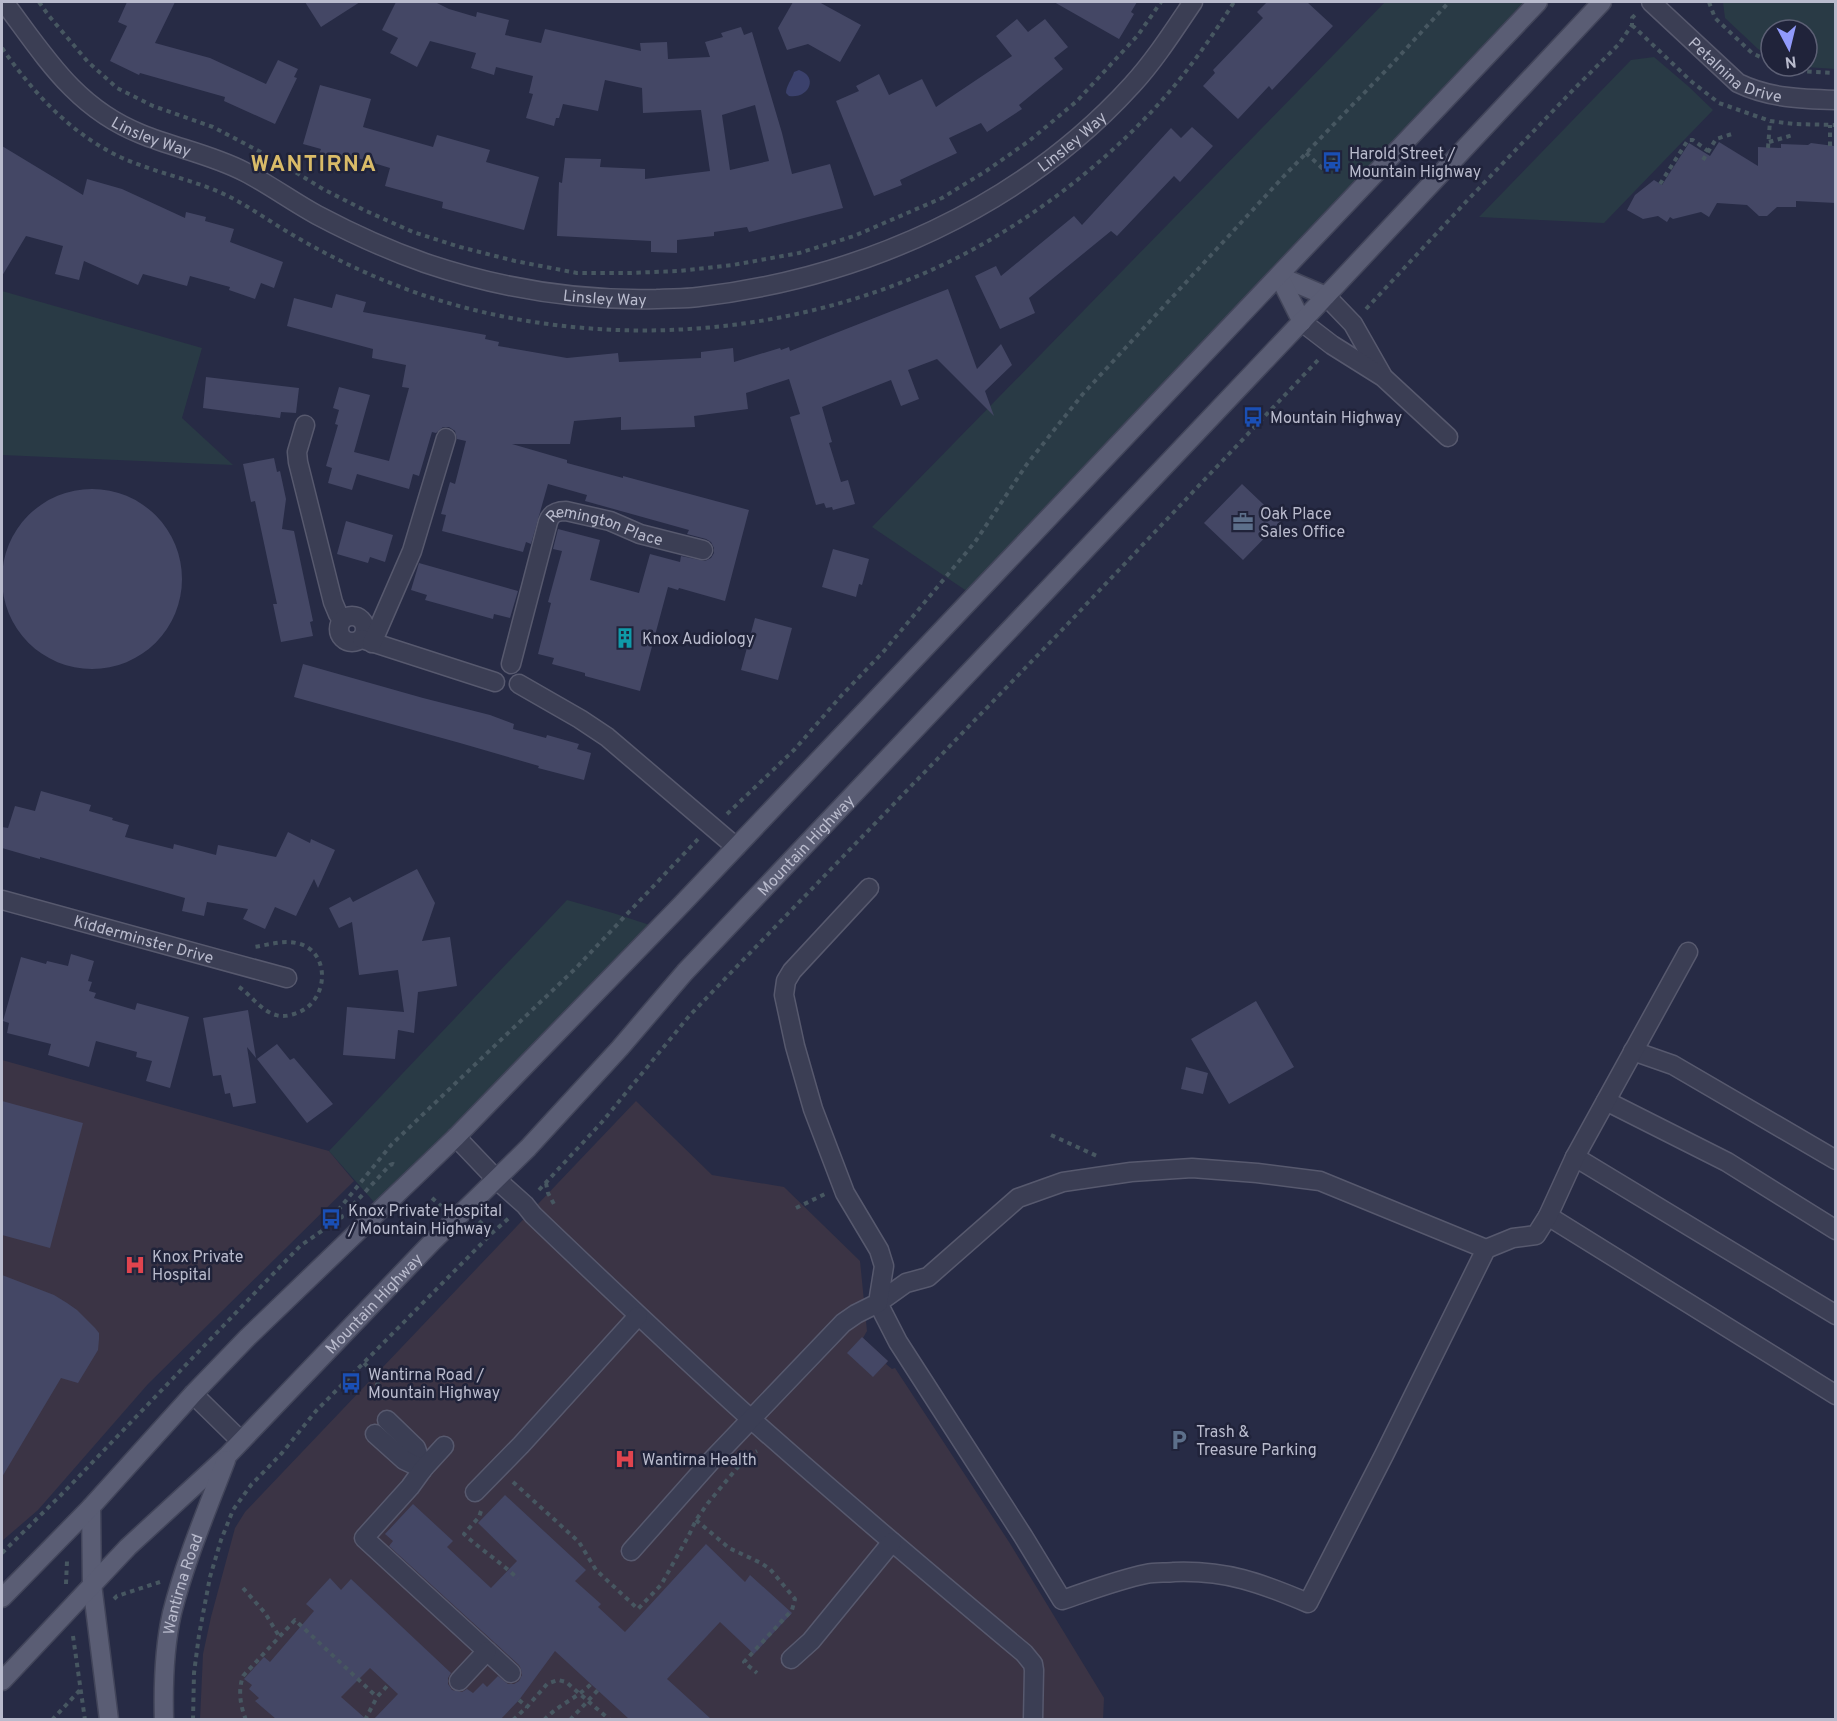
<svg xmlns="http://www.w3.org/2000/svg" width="1837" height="1721" viewBox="0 0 1837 1721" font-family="Overpass,sans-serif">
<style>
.medical{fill:#3b3445}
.green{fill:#293a45}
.water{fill:#3b416c}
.building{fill:#444765;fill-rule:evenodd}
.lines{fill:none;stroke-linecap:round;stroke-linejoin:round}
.minor-casing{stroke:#57596e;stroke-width:21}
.major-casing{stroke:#42455a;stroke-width:21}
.path{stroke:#475761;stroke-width:4;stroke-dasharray:4.5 4.5;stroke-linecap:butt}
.minor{stroke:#3b3e54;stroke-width:18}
.major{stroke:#5a5d74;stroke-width:18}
.labels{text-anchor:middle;stroke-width:5;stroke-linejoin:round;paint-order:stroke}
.street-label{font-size:16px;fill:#b9bbcd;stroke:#20233a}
.poi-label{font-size:16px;fill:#b9bbcd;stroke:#20233a;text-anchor:start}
.district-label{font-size:22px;font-weight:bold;letter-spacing:1.5px;fill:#d9bb68;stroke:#20233a}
</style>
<rect width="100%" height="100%" fill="#272b45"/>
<path class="medical" d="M2 1060 329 1151 354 1181 148 1384 38 1510 2 1541Z
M636 1101 712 1175 784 1187 860 1261 867 1331 863 1338 888 1361 886 1364 892 1369 895 1368 1009 1542 1104 1698 1103 1720H200L203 1654 211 1617 235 1528 245 1512Z"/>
<path class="green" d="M1385 2H1538L974 596 872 527Z
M1723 2H1835V69L1792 66H1807V30H1771V56L1758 49 1725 18Z
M1654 57 1688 86 1713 110 1604 223 1479 217 1631 60Z
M2 291 202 348 182 418 233 465 2 455Z
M567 900 613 913 659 928 381 1210 329 1151Z"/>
<path class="water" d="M799 70C819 77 809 99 789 96L786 93C786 86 792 79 794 72Z"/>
<path class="building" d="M127 2H175L155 43 210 58 266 84 278 60 298 69 294 77 297 78 275 124 224 101 225 97 140 73 139 75 110 61 127 26 118 22Z
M305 2H360L321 27Z
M396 2H435L449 9 476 17 477 12 509 20 505 35 541 43 545 29 641 51 640 43 667 42 668 59 710 57 705 42 723 37 721 33 741 27 744 35 752 32 782 133 792 174 830 164 843 208 749 232 747 227 714 232V236L677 240V253L651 252V241L557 236 559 182 562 183 565 158 601 159 600 167 645 169V179L710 171 701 110 643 113 642 88 605 80 598 111 563 104 559 118H556L554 126 526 118 533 94 529 93 533 76 496 67 494 75 471 68 476 53 430 41 417 67 390 53 398 38 382 30ZM755 105 769 161 730 170 722 115Z
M793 2H819L861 25 840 62 808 44 787 50 778 28Z
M1054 2H1137L1131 12 1134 14 1119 39Z
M1267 2H1307L1333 26 1272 90 1269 86 1238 119 1203 86 1215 73 1213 70 1263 18 1257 12Z
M1017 19 1028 32 1045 19 1068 47 1054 58 1063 69 1019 105 1022 109 987 132 981 123 949 138 957 153 900 180 902 185 874 196 836 101 859 91 856 86 879 74 889 95 922 79 936 107 1012 56 996 36Z
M320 85 371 99 363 127 433 147 437 135 490 150 486 162 539 177 524 230 442 208 443 202 385 186 390 168 354 157 353 163 344 161 319 154 321 149 303 144Z
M1192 127 1213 146 1180 182 1174 176 1117 236 1111 231 1029 298 1035 313 1000 329 975 276 996 266 1001 276 1074 216 1082 225 1171 128 1181 138Z
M1719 142 1758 166V147L1781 148V144L1808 145 1811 143 1834 146 1836 203 1796 201V207H1777L1767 216H1759L1747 205 1717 203 1709 217 1701 212 1673 219 1670 217 1667 222 1658 216 1643 219 1627 210 1635 195 1654 180 1662 185 1689 143 1710 156Z
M2 146 83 195 87 179 122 189 185 218 186 212 206 217 205 221 234 229 230 242 283 262 274 288 261 283 255 299 229 290 230 287 190 276 187 286 143 274 138 285 84 261 79 280 55 274 63 246 26 236 2 276Z
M948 289 977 369 1001 344 1012 365 985 391 994 416 937 359 908 370 919 399 901 406 891 380 822 407 832 442 829 443 841 482 848 480 855 504 833 510 832 507 826 508 824 503 816 505 790 417 800 414 789 379 746 393 748 409 694 416 695 427 621 430V417L574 421 570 444H512L567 460V463L623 478V476L749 510 725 601 679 588 678 590 668 587 640 691 585 676V673L552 664 554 658 538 654 551 603 548 602 562 551 553 549 558 529 600 540 590 580 639 593 650 554 680 562 681 556 705 561 711 558 714 553V548L711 542 706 539 687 534 689 530 585 501 587 495 548 484 531 544 526 542 523 552 442 531 446 515 441 514 450 482 455 484 466 441 457 439 455 431 449 427H443L436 433 432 432 419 476 413 474 409 489 357 474 352 490 328 483 332 468 326 466 338 425 335 424 339 410 333 408 339 387 370 395 354 452 389 461 409 388 402 387 406 365 372 358 373 349 287 326 294 298 332 308 336 294 366 302 363 312 486 335 485 339 499 342 498 346 567 358 618 353 619 362 701 358V352L733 348 734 362 780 348 781 350 789 347 790 351Z
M206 377 299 388 296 413 281 412 280 418 203 408Z
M274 458 277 472 280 471 286 499 282 529 294 531 313 621 310 622 313 636 281 642 273 604H277L255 501 251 502 243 464Z
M1242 484 1281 521 1243 560 1204 523Z
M2 579a90 90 0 1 1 180 0a90 90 0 1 1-180 0Z
M346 521 393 535 385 562 370 557 368 563 337 554Z
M833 549 869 559 862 585 859 584 856 597 822 587Z
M419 563 518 591 510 618 494 614 493 619 425 600 427 595 411 590Z
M755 618 792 628 778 680 741 670Z
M303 664 423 698 490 715 514 724 513 729 546 738 547 735 579 744 577 749 591 753 584 780 538 768 539 766 460 743 294 697Z
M41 791 91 805 89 811 113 818 112 820 129 825 125 837 173 849 174 844 216 855 218 845 276 857 288 832 310 843 311 839 335 850 318 888 314 879 296 916 275 907 265 929 243 919 248 909 207 902 204 916 182 911 185 898 40 857V859L2 848V827L8 828 15 806 35 811Z
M417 869 435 903 422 941 450 937 457 986 418 992 414 1033 398 1030 395 1059 343 1055 347 1007 404 1012 398 970 359 975 352 922 339 928 329 908 350 897 353 902Z
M71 954 94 961 88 981 92 982 89 991 96 993 94 998 135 1010 137 1003 189 1017 170 1088 146 1081 152 1061 136 1057 137 1052 96 1041 89 1067 48 1055 51 1044 7 1033 9 1023 3 1021 21 957 46 964 47 961 68 966Z
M1256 1001 1294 1067 1229 1104 1191 1039Z
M248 1010 256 1058 247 1047 256 1103 233 1107 230 1093 225 1094 221 1075 213 1076 203 1018Z
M277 1044 290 1060 294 1058 333 1104 307 1123 257 1059Z
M1186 1067 1208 1073 1203 1094 1181 1089Z
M2 1101 83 1123 50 1248 2 1235Z
M2 1275 54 1295 67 1303 77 1310 95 1328 99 1333V1339L98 1350 78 1383 61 1378 2 1477Z
M862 1337 888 1361 873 1377 847 1353Z
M505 1495 586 1570 575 1581 601 1604 598 1607 625 1632 706 1544 745 1582 750 1575 792 1613 754 1654 720 1622 667 1679 711 1719H629L555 1651 519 1700 501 1719H374L398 1694 370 1668 341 1697 366 1719H276L255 1701 259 1698 249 1689 252 1685 244 1679 264 1657 270 1662 314 1611 306 1604 330 1578 341 1590 351 1579 451 1673 448 1678V1684L452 1690 462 1692 467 1689 473 1693 483 1683 487 1687 498 1676 508 1684H514L519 1681 522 1675 521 1669 519 1665 389 1546 393 1541 385 1534 413 1504 453 1541 447 1547 491 1588 517 1561 478 1523Z"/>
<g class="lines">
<g class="minor-casing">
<g id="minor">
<path id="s1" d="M4 2C44 55 75 108 141 134 175 148 213 155 245 172 270 185 293 202 317 215 351 233 388 250 425 263 499 288 578 301 657 299 670 298 685 299 698 297 861 278 1020 208 1132 85 1155 60 1174 30 1193 2"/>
<path id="s2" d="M1651 2 1738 83C1769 98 1801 99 1836 100"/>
<path d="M1326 296 1353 324 1382 375"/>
<path d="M1302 322 1332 345 1383 377 1448 437"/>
<path d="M305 425 297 452 298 462 333 602 338 614 342 620"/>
<circle cx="352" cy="629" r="13"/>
<path d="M362 639 495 682"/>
<path d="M372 643 412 551 446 438"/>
<path id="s3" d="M511 664 548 522C551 513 557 511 566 511L610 521 640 534 703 550"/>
<path d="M519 684 580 719 607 737 736 847"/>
<path id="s4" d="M2 900 287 978"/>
<path d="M1633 1051 1673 1065 1836 1160"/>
<path d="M1606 1101 1727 1162 1836 1230"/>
<path d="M456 1137 497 1180 525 1205 533 1215C605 1284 678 1353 752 1420 841 1499 933 1577 1024 1653L1033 1664 1034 1670 1033 1720"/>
<path d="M1575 1157 1836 1315"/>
<path d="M1548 1216 1836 1395"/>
<path d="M1486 1249 1320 1181 1257 1173 1192 1168 1131 1172 1063 1182 1018 1198 928 1277 906 1283 878 1303 898 1342 1023 1536 1062 1600C1089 1591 1117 1580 1146 1574 1155 1572 1165 1573 1174 1572 1226 1570 1261 1583 1308 1603L1384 1455 1486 1249 1513 1238 1536 1235 1548 1216 1575 1157 1688 952"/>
<path d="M193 1394 241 1441"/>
<path d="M387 1420 416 1448 423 1469"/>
<path d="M375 1434 404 1460 423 1469"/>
<path d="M444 1446 423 1469 410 1487 364 1538 511 1673"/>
<path d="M475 1492 521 1445 638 1316"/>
<path d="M631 1551 711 1461 843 1323 856 1314 878 1303 884 1266 879 1250 845 1193 813 1109 795 1046 784 995 786 981 792 971 869 888"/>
<path d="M791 1659 811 1641 892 1542"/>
<path d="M459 1681 487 1651"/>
</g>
</g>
<g class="major-casing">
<g id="major">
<path d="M1279 276 1326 296"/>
<path d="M1279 276 1302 322"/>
<path d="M91 1507 92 1584 109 1720"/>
<path d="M2 1598 91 1507 193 1394 247 1338 456 1137 683 903 1538 2"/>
<path id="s5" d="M2 1681 128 1547 228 1455 432 1242 528 1148 620 1048 685 972 1326 296 1602 2"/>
<path id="s6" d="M164 1720C163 1684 164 1648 172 1613 185 1561 207 1510 226 1460"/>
</g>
</g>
<path class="path" d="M39 2 49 16 88 62 117 88 153 106 213 127 274 159 323 189 366 211 413 232 460 247 515 261 577 273H629L679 271 733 265 799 253 854 236 942 198 986 171 1029 141 1077 101 1138 35 1161 2
M1709 2 1715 18 1752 53 1771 62
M1632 25 1692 82 1719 103 1770 121 1794 124 1836 125
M2 48C32 91 68 131 116 155 153 173 194 179 230 197 253 209 275 225 298 238 341 263 388 284 435 299 595 349 773 339 927 272 1011 235 1090 177 1153 110 1184 77 1210 40 1234 2
M1781 66 1796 71 1836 73
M1769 142 1793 135
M1830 146V125
M1768 148 1770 121
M1306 153 1322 168 1327 167 1335 159
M1703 160 1716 139 1735 133
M1660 184 1688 140H1693L1708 151
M1366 309 1463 205 1573 90 1619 44 1632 25V18L1637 13
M727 814 795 749 841 696 884 651 975 542 1027 464 1082 395 1284 176 1393 63 1449 2
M239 987C251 995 261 1011 276 1015 281 1017 288 1016 294 1014 331 1003 331 949 296 943 282 940 268 945 254 947
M1051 1135 1097 1156
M546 1183 548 1193 555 1206
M539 1190 602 1122 690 1015 1060 632 1320 358
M432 1198 441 1206
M353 1205 390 1165 393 1164 396 1166
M796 1208 825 1194
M479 1221 492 1233
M364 1363 381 1380 374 1388 385 1400
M513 1482 579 1542 596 1570 638 1609 661 1585 689 1535 696 1520 708 1503 737 1468 751 1454 757 1451
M481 1511 479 1517 464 1534C481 1550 501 1562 518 1579
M696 1520 729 1548 761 1563 770 1569 795 1599 792 1610 744 1662 757 1673
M2 1553 61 1495 300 1246 342 1217 339 1209 392 1144 576 968 698 839
M66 1584 67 1561
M243 1588 265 1613 279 1636
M114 1599 117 1596 160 1582
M73 1636 85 1720
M519 1700 527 1707
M52 1720 80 1690
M193 1720 194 1673 199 1635 210 1577 221 1540 233 1510 251 1485 282 1453 316 1411 492 1233 509 1218
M246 1720C240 1705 238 1690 243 1676L295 1620 377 1697
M365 1720 377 1697 388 1685
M513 1720 527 1707 547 1684 558 1680 566 1682 610 1720
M544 1720C558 1705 577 1698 591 1684
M570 1720 598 1690"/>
<use href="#minor" class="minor"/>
<use href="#major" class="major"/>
</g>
<defs>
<g id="bus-bare" transform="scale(1.62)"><path d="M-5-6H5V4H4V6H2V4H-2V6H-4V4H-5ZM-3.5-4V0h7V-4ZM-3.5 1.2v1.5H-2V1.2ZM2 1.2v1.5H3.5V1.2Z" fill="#1a4fb4" stroke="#20233a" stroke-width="2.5" paint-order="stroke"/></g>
<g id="office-bare" transform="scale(1.62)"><path d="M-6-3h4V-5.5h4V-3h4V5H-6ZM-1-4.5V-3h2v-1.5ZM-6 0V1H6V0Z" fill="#5c6f8a" stroke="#20233a" stroke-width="2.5" paint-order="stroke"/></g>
<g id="building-bare" transform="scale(1.62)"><path d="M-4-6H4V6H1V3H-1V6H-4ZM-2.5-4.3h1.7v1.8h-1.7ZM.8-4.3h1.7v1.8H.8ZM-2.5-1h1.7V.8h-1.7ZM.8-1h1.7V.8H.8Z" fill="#0f9aa8" stroke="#20233a" stroke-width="2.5" paint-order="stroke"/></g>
<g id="hospital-bare" transform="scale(1.62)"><path d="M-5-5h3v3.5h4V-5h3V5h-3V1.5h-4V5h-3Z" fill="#e0444e" stroke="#20233a" stroke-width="2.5" paint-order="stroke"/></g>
<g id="parking-bare" transform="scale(1.62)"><path d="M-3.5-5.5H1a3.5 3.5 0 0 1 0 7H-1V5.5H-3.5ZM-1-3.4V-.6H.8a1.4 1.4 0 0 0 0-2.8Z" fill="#5c6f8a" stroke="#20233a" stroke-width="2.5" paint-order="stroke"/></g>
</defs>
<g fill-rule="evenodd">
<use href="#bus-bare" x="1332" y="162"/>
<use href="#bus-bare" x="1253" y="417"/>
<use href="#office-bare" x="1243" y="522"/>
<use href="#building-bare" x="625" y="638"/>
<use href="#bus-bare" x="331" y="1219"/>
<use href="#hospital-bare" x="135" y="1265"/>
<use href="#bus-bare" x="351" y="1383"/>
<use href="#parking-bare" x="1179" y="1440"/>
<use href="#hospital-bare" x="625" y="1459"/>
</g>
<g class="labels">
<g class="street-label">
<text dy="6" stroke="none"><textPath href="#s2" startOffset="110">Petalnina Drive</textPath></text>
<text dy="6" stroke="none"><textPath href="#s1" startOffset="204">Linsley Way</textPath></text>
<text dy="6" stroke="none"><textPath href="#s1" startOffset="1194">Linsley Way</textPath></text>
<text dy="6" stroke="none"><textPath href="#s1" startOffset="690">Linsley Way</textPath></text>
<text dy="6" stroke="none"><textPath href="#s3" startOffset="210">Remington Place</textPath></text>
<text dy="6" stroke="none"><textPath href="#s5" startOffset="1160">Mountain Highway</textPath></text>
<text dy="6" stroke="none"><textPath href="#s4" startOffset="147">Kidderminster Drive</textPath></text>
<text dy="6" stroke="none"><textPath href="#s5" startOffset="530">Mountain Highway</textPath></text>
<text dy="6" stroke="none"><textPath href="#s6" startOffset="138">Wantirna Road</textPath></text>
</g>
<g class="poi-label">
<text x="1349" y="159">Harold Street /<tspan x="1349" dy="18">Mountain Highway</tspan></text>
<text x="1270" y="423">Mountain Highway</text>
<text x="1260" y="519">Oak Place<tspan x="1260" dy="18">Sales Office</tspan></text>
<text x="642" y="644">Knox Audiology</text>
<text x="348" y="1216">Knox Private Hospital<tspan x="348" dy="18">/ Mountain Highway</tspan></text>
<text x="152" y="1262">Knox Private<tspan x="152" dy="18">Hospital</tspan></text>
<text x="368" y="1380">Wantirna Road /<tspan x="368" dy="18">Mountain Highway</tspan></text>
<text x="1196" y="1437">Trash &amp;<tspan x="1196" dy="18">Treasure Parking</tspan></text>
<text x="642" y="1465">Wantirna Health</text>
</g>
<g class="district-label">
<text x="314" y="171">WANTIRNA</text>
</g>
</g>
<rect width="1837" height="1721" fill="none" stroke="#b9bbcd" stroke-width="6"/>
<g transform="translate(1789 48) rotate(173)"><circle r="28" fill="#20233a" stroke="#5d6075" stroke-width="1.5"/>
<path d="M0-4.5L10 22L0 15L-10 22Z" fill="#919afb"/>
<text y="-9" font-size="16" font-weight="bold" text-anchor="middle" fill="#b9bbcd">N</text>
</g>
</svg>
